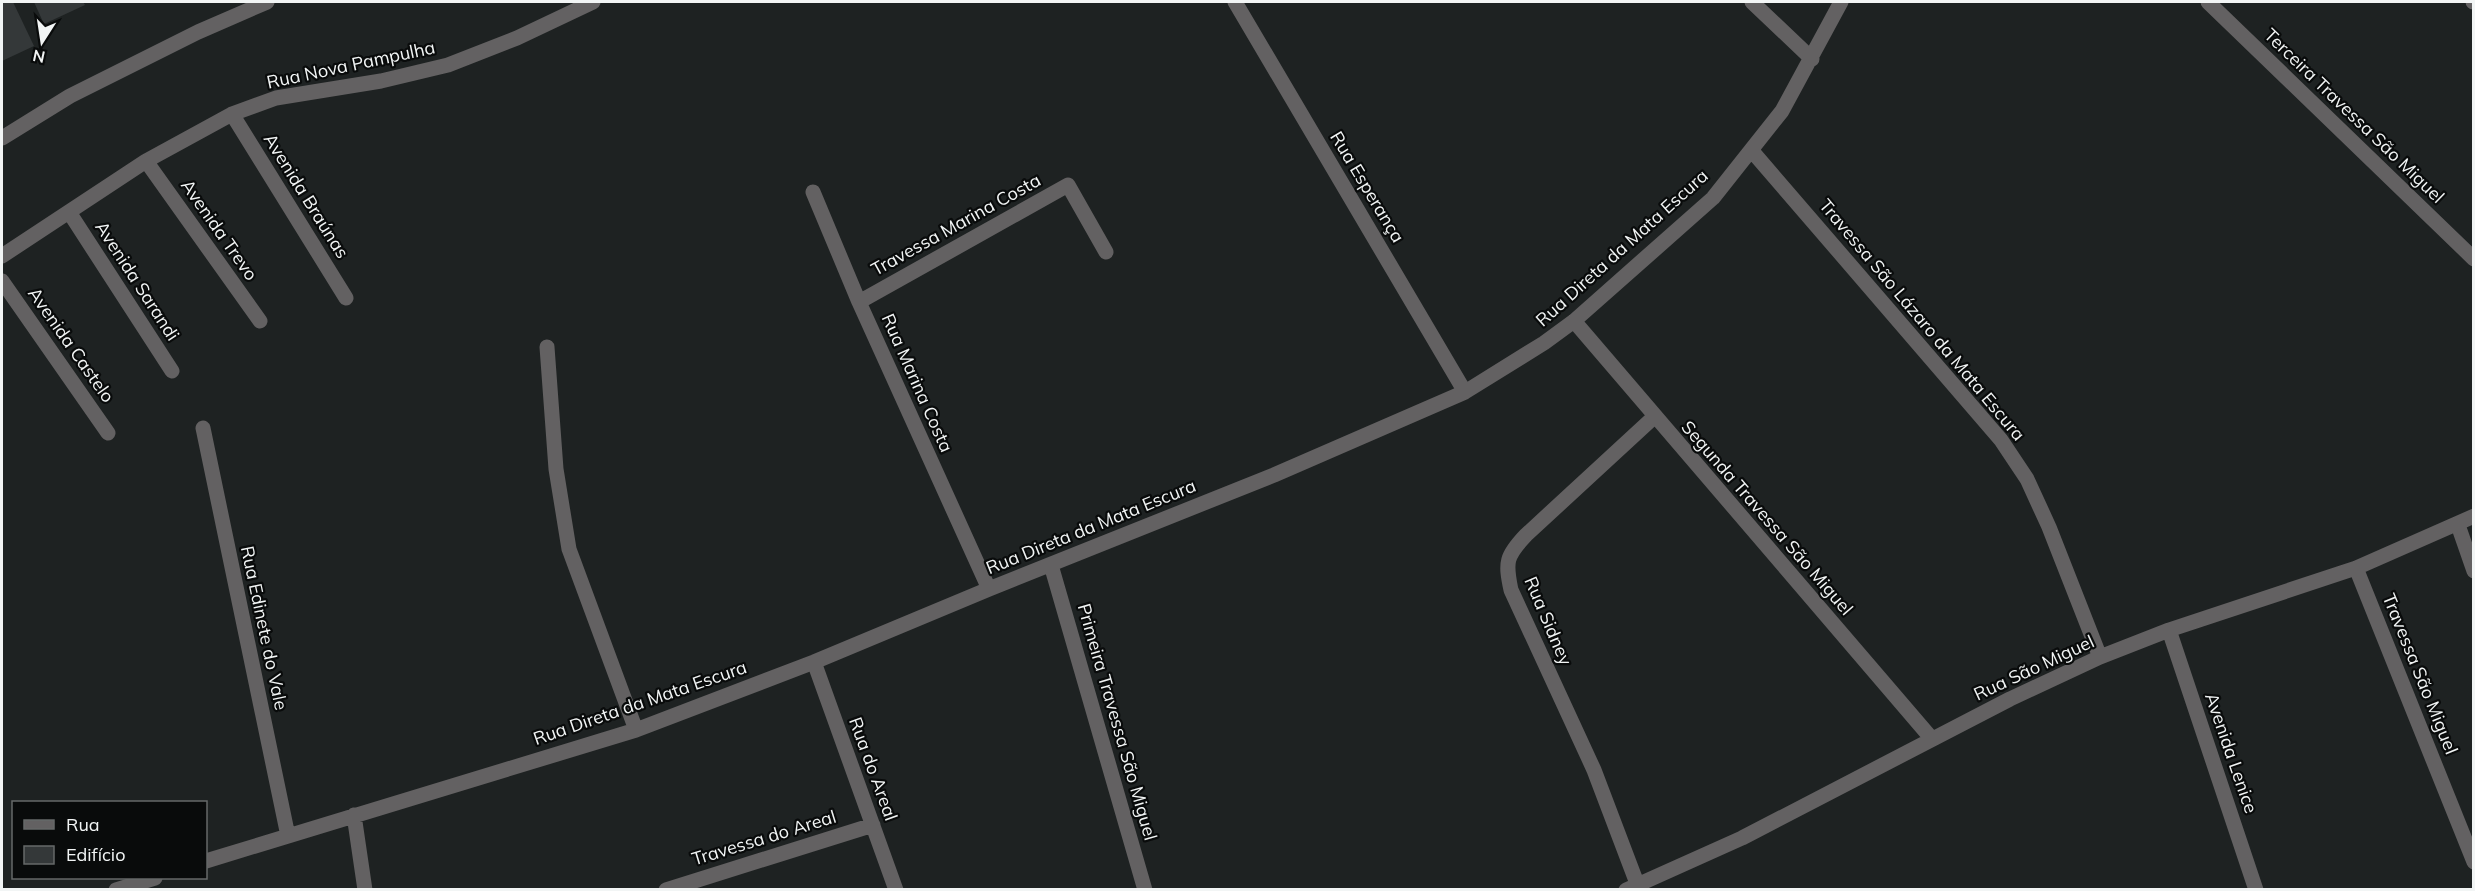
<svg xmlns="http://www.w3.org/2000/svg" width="2475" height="891" viewBox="0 0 2475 891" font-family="Mulish,sans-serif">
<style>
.building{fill:#343839}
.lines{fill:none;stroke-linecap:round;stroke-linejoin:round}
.minor{stroke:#636162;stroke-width:15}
.labels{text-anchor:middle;stroke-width:4.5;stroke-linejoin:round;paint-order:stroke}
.street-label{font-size:18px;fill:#f2f5f5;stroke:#090b0b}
</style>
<rect width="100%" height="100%" fill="#1e2222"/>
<path class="building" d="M2 2H13L34 46 2 61Z
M34 2H83L85 5 44 24Z"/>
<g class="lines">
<path class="minor" d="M1235 2 1465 392
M1752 2 1812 59
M2208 2 2474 259
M2473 2H2474
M232 114 346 298
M2 138 70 96 198 32 267 2
M1752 151 2001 440 2027 479 2049 527 2100 657
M146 161 260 321
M813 192 859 302 989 589
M69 212 172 371
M2 256 146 161 232 114 276 98 381 81 448 65 517 38 593 2
M2 281 108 433
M859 302 1068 185 1106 252
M1574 321 1932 739
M547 347 556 469 569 549 636 730
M203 428 288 836
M2458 525 2474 571
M1051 565 1145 890
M2356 568 2474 862
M2169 630 2256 890
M814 662 896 890
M354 815 365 890
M206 861 636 730 814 662 989 589 1274 475 1465 392 1544 343 1574 321 1713 198 1782 111 1841 2
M1638 886 1594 770 1511 590C1505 562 1506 556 1526 535L1654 417
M116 890 155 878
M666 890 873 825
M1626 890 1742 838 2010 699 2100 657 2169 630 2356 568 2474 516"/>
</g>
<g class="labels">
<g class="street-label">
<text transform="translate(351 65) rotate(-12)" y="6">Rua Nova Pampulha</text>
<text transform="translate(2354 116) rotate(44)" y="6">Terceira Travessa São Miguel</text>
<text transform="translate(1367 187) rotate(59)" y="6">Rua Esperança</text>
<text transform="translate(306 196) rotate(58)" y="6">Avenida Braúnas</text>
<text transform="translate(956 225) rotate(-29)" y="6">Travessa Marina Costa</text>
<text transform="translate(219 230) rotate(55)" y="6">Avenida Trevo</text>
<text transform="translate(1622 248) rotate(-42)" y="6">Rua Direta da Mata Escura</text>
<text transform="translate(137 281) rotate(57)" y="6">Avenida Sarandi</text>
<text transform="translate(1922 320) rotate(50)" y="6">Travessa São Lázaro da Mata Escura</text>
<text transform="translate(71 345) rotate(55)" y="6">Avenida Castelo</text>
<text transform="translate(917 383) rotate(66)" y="6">Rua Marina Costa</text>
<text transform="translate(1767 518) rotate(49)" y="6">Segunda Travessa São Miguel</text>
<text transform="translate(1091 527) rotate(-22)" y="6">Rua Direta da Mata Escura</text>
<text transform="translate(1548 621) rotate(67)" y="6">Rua Sidney</text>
<text transform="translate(264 628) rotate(78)" y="6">Rua Edinete do Vale</text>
<text transform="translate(2034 668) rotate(-25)" y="6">Rua São Miguel</text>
<text transform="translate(2420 674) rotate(68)" y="6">Travessa São Miguel</text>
<text transform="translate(640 703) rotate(-19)" y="6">Rua Direta da Mata Escura</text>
<text transform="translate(1117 722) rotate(74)" y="6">Primeira Travessa São Miguel</text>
<text transform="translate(2231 753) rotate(71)" y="6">Avenida Lenice</text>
<text transform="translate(873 769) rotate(70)" y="6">Rua do Areal</text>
<text transform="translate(764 838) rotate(-17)" y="6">Travessa do Areal</text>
</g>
</g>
<rect width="2475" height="891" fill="none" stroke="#f2f5f5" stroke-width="6"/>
<rect x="12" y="801" width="195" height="78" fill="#090b0b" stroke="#666969" stroke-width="1.5"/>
<rect x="24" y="820" width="30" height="9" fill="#636162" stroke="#666969" stroke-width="1.5"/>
<text x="66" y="831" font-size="18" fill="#f2f5f5">Rua</text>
<rect x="24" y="846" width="30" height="18" fill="#343839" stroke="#666969" stroke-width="1.5"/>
<text x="66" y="861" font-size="18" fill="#f2f5f5">Edifício</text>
<g transform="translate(42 42) rotate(192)" stroke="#090b0b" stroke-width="4.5" paint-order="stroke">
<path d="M0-4.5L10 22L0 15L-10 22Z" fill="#f2f5f5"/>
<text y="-9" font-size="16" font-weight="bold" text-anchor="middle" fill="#f2f5f5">N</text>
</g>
</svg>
